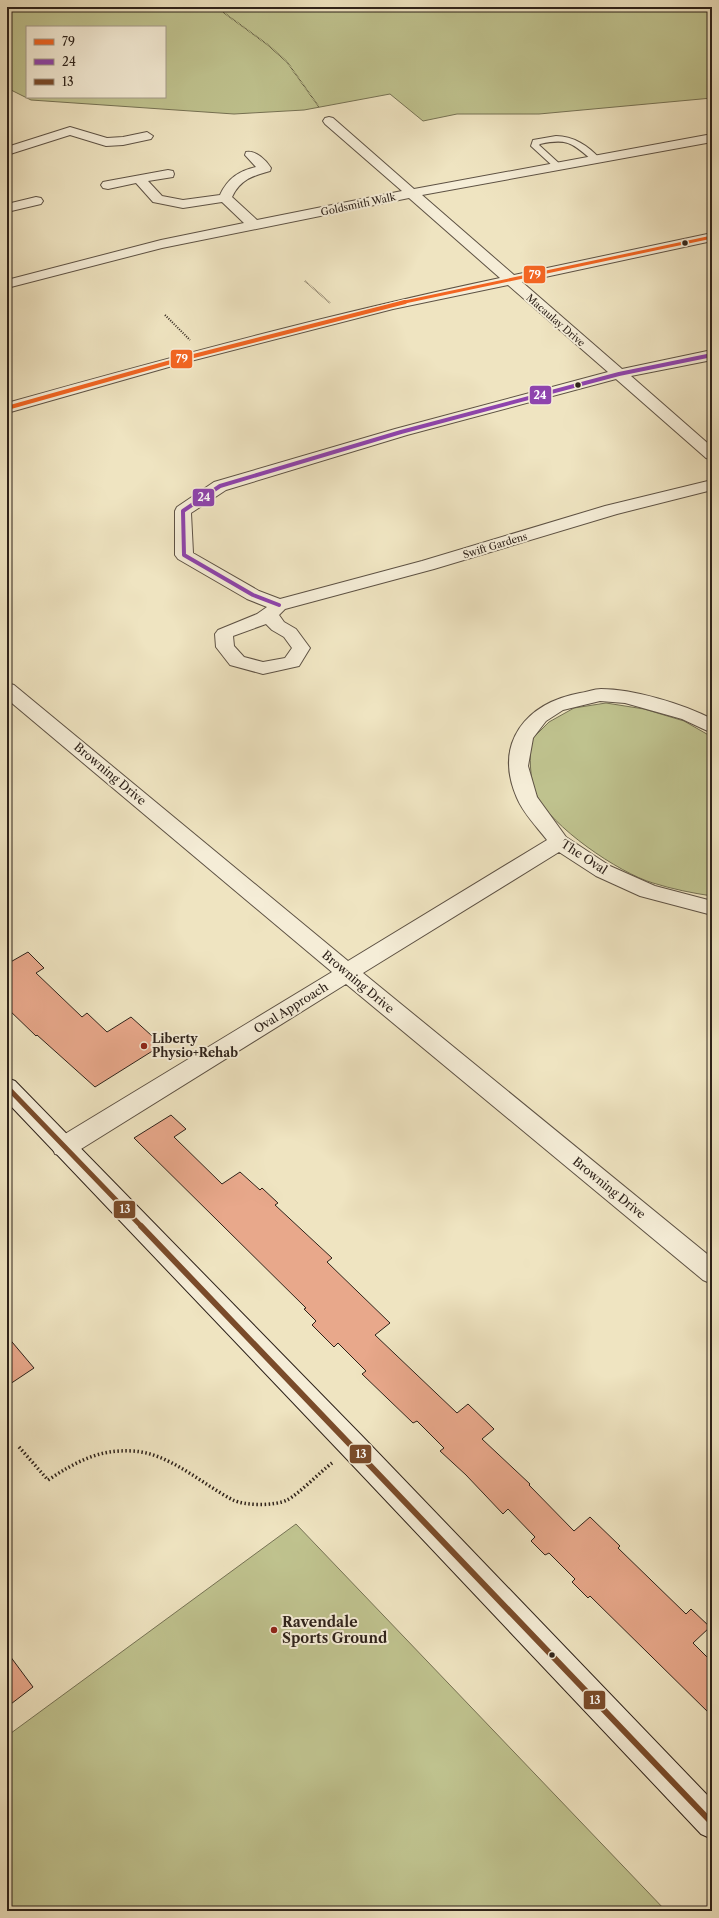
<svg xmlns="http://www.w3.org/2000/svg" width="719" height="1918" viewBox="0 0 719 1918" font-family="'Libre Caslon Text',serif">
<style>
.green{fill:#bfc28e;stroke:#767254;fill-rule:evenodd}
.building{fill:#e8a88b;stroke:#2e221a}
.lines{fill:none;stroke-linecap:round;stroke-linejoin:round}
.service-casing{stroke:#5e5244;stroke-width:2}
.minor-casing{stroke:#5e5244;stroke-width:2}
.secondary-casing{stroke:#2e221a;stroke-width:2}
.path-far2{stroke:#2e221a;stroke-width:1.5;stroke-dasharray:0.5 1;stroke-linecap:butt}
.path-far1{stroke:#2e221a;stroke-width:2;stroke-dasharray:1 1.5;stroke-linecap:butt}
.path{stroke:#2e221a;stroke-width:3.5;stroke-dasharray:1.5 2.5;stroke-linecap:butt}
.service{fill:#f5edd7;fill-rule:evenodd}
.minor{fill:#f5edd7;fill-rule:evenodd}
.secondary{fill:#f5edd7;fill-rule:evenodd}
.bus-1-far1-casing{stroke:#f5edd7;stroke-width:4.5}
.bus-1-casing{stroke:#f5edd7;stroke-width:6}
.bus-2-casing{stroke:#f5edd7;stroke-width:6}
.bus-3-far1-casing{stroke:#f5edd7;stroke-width:8}
.bus-3-casing{stroke:#f5edd7;stroke-width:10}
.bus-1-far1{stroke:#f26522;stroke-width:3}
.bus-1{stroke:#f26522;stroke-width:4}
.bus-2{stroke:#8e44ad;stroke-width:4}
.bus-3-far1{stroke:#7a4b2a;stroke-width:5}
.bus-3{stroke:#7a4b2a;stroke-width:6}
.bus-dot{fill:#2e221a;stroke:#f5edd7;stroke-width:1.5}
.poi-dot{fill:#8f2418;stroke:#f5edd7;stroke-width:1.5}
.labels{text-anchor:middle;stroke-width:4;stroke-linejoin:round;paint-order:stroke}
.far-street-label{font-size:10px;fill:#2e221a;stroke:#f5edd7}
.street-label{font-size:12px;fill:#2e221a;stroke:#f5edd7}
.poi-label{font-size:12px;font-weight:bold;fill:#2e221a;stroke:#f5edd7;text-anchor:start}
.near-poi-label{font-size:14px;font-weight:bold;fill:#2e221a;stroke:#f5edd7;text-anchor:start}
.line-badge{stroke:#f5edd7;stroke-width:1.5}
.badge-label{font-size:11px;text-anchor:middle;font-weight:bold;fill:#fff}
</style>
<rect width="100%" height="100%" fill="#efe4c1"/>
<filter id="stains"><feTurbulence type="fractalNoise" baseFrequency=".005" numOctaves="4"/><feColorMatrix values="0 0 0 0 .2 0 0 0 0 .09 0 0 0 0 .02 0 0 0 .5 -.17"/></filter>
<radialGradient id="worn" r=".72"><stop offset=".6" stop-color="#630" stop-opacity="0"/><stop offset="1" stop-color="#630" stop-opacity=".3"/></radialGradient>
<path class="green" d="M7 7H706L712 12V98L539 114H457L423 121 390 94 304 110 234 114 31 100 7 88ZM27 27H165V97H27Z
M606 703 644 709 684 721 712 737V896C692 893 672 889 653 883 619 873 550 826 536 794 529 776 530 758 531 740L549 722 574 708Z
M296 1524 666 1911H7V1736Z"/>
<path class="building" d="M28 952 44 968 36 973 82 1017 87 1013 107 1032 131 1017 162 1045 95 1087 37 1035 36 1036 7 1008V964Z
M171 1115 186 1129 174 1137 222 1184 240 1172 260 1190 262 1188 278 1203 275 1205 332 1258 327 1262 390 1323 375 1335 457 1413 468 1404 494 1429 482 1439 530 1484 529 1485 574 1531 590 1517 620 1546 618 1548 686 1614 691 1609 710 1627 693 1643 712 1662V1716L590 1596 588 1598 572 1582 575 1579 549 1553 545 1555 531 1541 535 1537 508 1509 503 1514 466 1475 440 1451 444 1448 417 1421 413 1423 362 1374 366 1371 338 1343 334 1347 312 1325 316 1321 304 1309 306 1308 134 1138Z
M7 1336 34 1368 7 1386Z
M7 1652 33 1687 7 1707Z"/>
<g class="lines">
<g class="service-casing">
<path id="service" d="M556 136C573 136 589 146 600 159L596 161H593C572 143 568 138 540 144L539 145 562 166 561 168H555L531 146 533 140Z"/>
</g>
<g class="minor-casing">
<path id="minor" d="M329 117 333 118 414 189 712 134V142L422 195 514 275 712 233V241L522 282 622 369 712 350V360L631 376 712 447V460L706 458 616 379 407 435 226 490 191 513 193 553 259 591 280 599 422 561 605 506 712 480V490L617 514 434 569 285 609 279 615 284 622 296 629 310 648 299 666 263 674 230 665 216 647 215 634 218 630 257 614 267 607 247 599 178 559 175 555V511L177 507 214 482 395 429 608 372 508 285 393 309 183 363 7 413V403C171 357 334 313 500 278L409 198 162 248 7 288V280L161 240 244 223 222 202 183 208 153 202 136 183 108 189 103 188 101 185 103 182 108 181 168 170 173 171 174 174 173 177 148 181 162 196 183 200 220 195C228 178 239 171 256 167L245 155 246 152C256 150 266 160 271 168L270 171C252 176 240 180 232 197L257 220 402 191 325 124 323 121 325 118ZM266 624 272 630 284 637 292 648 285 658 263 662 244 657 234 646 233 636Z
M70 127 107 138 123 137 147 132 153 136 151 139 123 145 106 146 70 135 7 155V147Z
M36 197 41 198 43 201 41 204 7 212V204Z
M7 683 14 685 348 961 547 840C537 827 523 813 517 798 493 743 526 703 580 693 587 692 594 689 601 689 633 689 684 704 712 719V733L682 719 625 703 600 701 563 710 546 721 533 738 528 766 537 797 566 837 610 866 655 886 712 901V915L640 896 596 876 559 852 363 973 712 1258V1284L703 1280 346 984 73 1154 64 1156 55 1154 52 1147 55 1140 332 972 7 699Z"/>
</g>
<g class="secondary-casing">
<path id="secondary" d="M7 1078 15 1081 363 1437 712 1800V1839L701 1834 343 1455 7 1102Z"/>
</g>
<path class="path-far2" d="M216 7 268 45 287 62 319 107
M710 204 712 206
M305 281 330 303"/>
<path class="path-far1" d="M165 315 190 340"/>
<path class="path" d="M19 1447 48 1480C76 1462 98 1449 133 1451 169 1453 202 1484 233 1500 245 1506 275 1506 287 1500 299 1494 320 1472 332 1463"/>
<use href="#service" class="service"/>
<use href="#minor" class="minor"/>
<use href="#secondary" class="secondary"/>
<g class="bus-1-far1-casing">
<path id="bus-1-far1" d="M400 303 712 237"/>
</g>
<g class="bus-1-casing">
<path id="bus-1" d="M7 408 178 360 405 302"/>
</g>
<g class="bus-2-casing">
<path id="bus-2" d="M279 605 253 595 184 555 183 511 220 486 401 432 619 374 712 355"/>
</g>
<g class="bus-3-far1-casing">
<path id="bus-3-far1" d="M7 1087 142 1227"/>
</g>
<g class="bus-3-casing">
<path id="bus-3" d="M141 1226 712 1823"/>
</g>
<use href="#bus-1-far1" class="bus-1-far1"/>
<use href="#bus-1" class="bus-1"/>
<use href="#bus-2" class="bus-2"/>
<use href="#bus-3-far1" class="bus-3-far1"/>
<use href="#bus-3" class="bus-3"/>
</g>
<g class="bus-dot">
<circle cx="685" cy="243" r="3.5"/>
<circle cx="578" cy="385" r="3.5"/>
<circle cx="552" cy="1655" r="3.5"/>
</g>
<g class="poi-dot">
<circle cx="144" cy="1046" r="4"/>
<circle cx="274" cy="1630" r="4"/>
</g>
<g class="labels">
<g class="far-street-label">
<text transform="translate(358 204) rotate(-12)" y="4">Goldsmith Walk</text>
<text transform="translate(556 320) rotate(41)" y="4">Macaulay Drive</text>
<text transform="translate(495 545) rotate(-17)" y="4">Swift Gardens</text>
</g>
<g class="street-label">
<text transform="translate(110 774) rotate(40)" y="4">Browning Drive</text>
<text transform="translate(584 857) rotate(33)" y="4">The Oval</text>
<text transform="translate(358 982) rotate(40)" y="4">Browning Drive</text>
<text transform="translate(291 1008) rotate(-32)" y="4">Oval Approach</text>
<text transform="translate(609 1188) rotate(39)" y="4">Browning Drive</text>
</g>
<g class="poi-label">
<text x="152" y="1043">Liberty<tspan x="152" dy="14">Physio+Rehab</tspan></text>
</g>
<g class="near-poi-label">
<text x="282" y="1627">Ravendale<tspan x="282" dy="16">Sports Ground</tspan></text>
</g>
</g>
<g class="line-badge">
<rect x="523" y="265" width="23" height="19" rx="4" fill="#f26522"/>
<rect x="170" y="349" width="23" height="20" rx="4" fill="#f26522"/>
<rect x="529" y="385" width="23" height="20" rx="4" fill="#8e44ad"/>
<rect x="192" y="488" width="23" height="19" rx="4" fill="#8e44ad"/>
<rect x="113" y="1200" width="23" height="19" rx="4" fill="#7a4b2a"/>
<rect x="349" y="1444" width="23" height="20" rx="4" fill="#7a4b2a"/>
<rect x="583" y="1690" width="23" height="20" rx="4" fill="#7a4b2a"/>
</g>
<g class="badge-label">
<text x="535" y="279">79</text>
<text x="182" y="363">79</text>
<text x="540" y="399">24</text>
<text x="204" y="501">24</text>
<text x="125" y="1213">13</text>
<text x="361" y="1458">13</text>
<text x="595" y="1704">13</text>
</g>
<rect width="719" height="1918" fill="none" stroke="#efe4c1" stroke-width="24"/>
<rect x="8" y="8" width="703" height="1902" fill="none" stroke="#2e221a" stroke-width="2"/>
<rect x="12" y="12" width="695" height="1894" fill="none" stroke="#2e221a"/>
<rect x="26" y="26" width="140" height="72" fill="#f5edd7" stroke="#a59c8b"/>
<rect x="34" y="39" width="20" height="6" fill="#f26522" stroke="#a59c8b"/>
<text x="62" y="46" font-size="12" fill="#2e221a">79</text>
<rect x="34" y="59" width="20" height="6" fill="#8e44ad" stroke="#a59c8b"/>
<text x="62" y="66" font-size="12" fill="#2e221a">24</text>
<rect x="34" y="79" width="20" height="6" fill="#7a4b2a" stroke="#a59c8b"/>
<text x="62" y="86" font-size="12" fill="#2e221a">13</text>
<rect width="100%" height="100%" filter="url(#stains)"/>
<rect width="100%" height="100%" fill="url(#worn)"/>
</svg>
